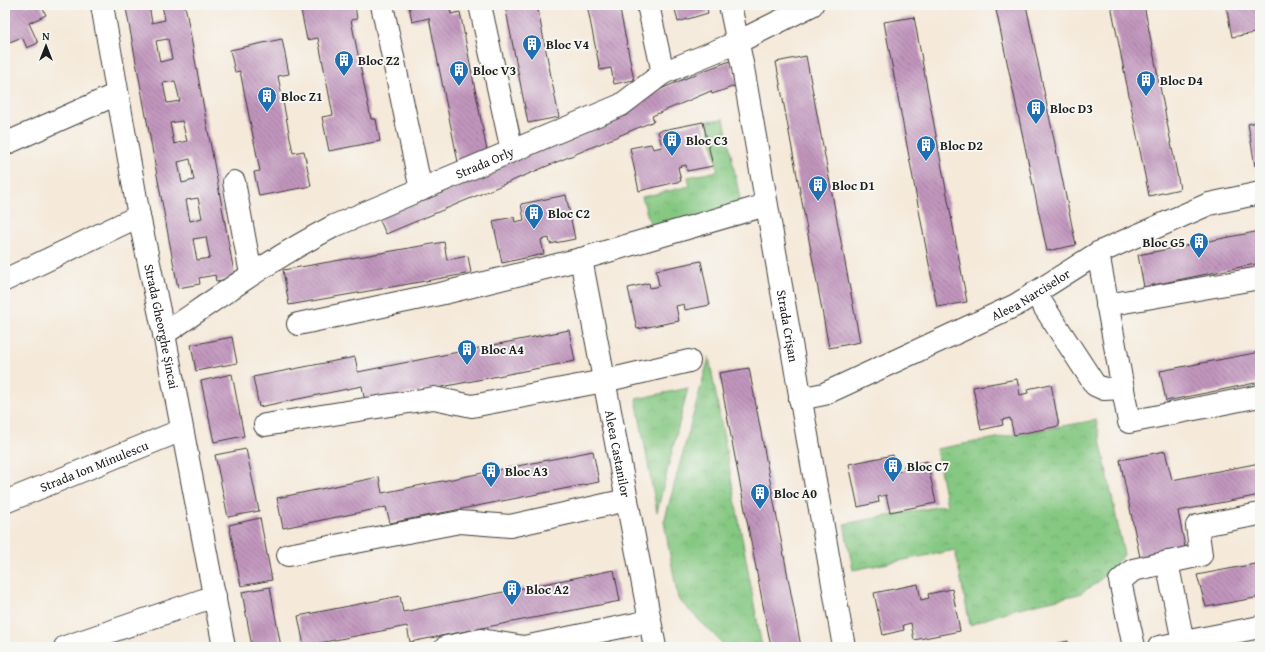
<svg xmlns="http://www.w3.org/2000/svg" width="1265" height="652" viewBox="0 0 1265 652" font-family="'Gentium Book Plus',serif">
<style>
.park{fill:url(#park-crowns);stroke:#50724f}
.building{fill:url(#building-back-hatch);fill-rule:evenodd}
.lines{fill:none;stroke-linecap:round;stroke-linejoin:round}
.minor-casing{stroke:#3d3b38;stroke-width:24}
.minor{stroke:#fff;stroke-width:22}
.labels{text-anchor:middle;stroke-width:4;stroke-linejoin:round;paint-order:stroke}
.poi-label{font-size:13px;font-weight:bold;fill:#1c1c1c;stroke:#f6f6f2;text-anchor:start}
.street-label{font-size:13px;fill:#1c1c1c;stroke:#f6f6f2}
</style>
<defs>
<pattern id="park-crowns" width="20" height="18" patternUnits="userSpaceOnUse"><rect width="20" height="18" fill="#85c882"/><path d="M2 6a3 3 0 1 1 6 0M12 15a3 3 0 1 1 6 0" fill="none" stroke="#72ab70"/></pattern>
<pattern id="building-back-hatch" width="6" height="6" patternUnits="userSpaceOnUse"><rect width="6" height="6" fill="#c195bd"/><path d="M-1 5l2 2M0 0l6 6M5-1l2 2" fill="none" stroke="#9c7999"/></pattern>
</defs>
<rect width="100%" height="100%" fill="#f6f6f2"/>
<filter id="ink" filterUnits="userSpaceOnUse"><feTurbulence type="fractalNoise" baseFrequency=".025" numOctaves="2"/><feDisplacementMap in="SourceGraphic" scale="8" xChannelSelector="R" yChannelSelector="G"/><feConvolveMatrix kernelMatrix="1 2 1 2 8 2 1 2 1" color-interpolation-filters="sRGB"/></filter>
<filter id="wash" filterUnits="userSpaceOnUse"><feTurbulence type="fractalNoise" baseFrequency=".012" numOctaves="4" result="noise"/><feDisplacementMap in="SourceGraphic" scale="16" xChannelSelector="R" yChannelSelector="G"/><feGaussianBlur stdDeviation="0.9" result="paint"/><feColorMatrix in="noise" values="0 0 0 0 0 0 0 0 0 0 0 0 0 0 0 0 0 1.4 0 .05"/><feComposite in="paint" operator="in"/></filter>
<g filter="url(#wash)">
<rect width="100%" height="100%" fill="#f5e9d9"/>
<path class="park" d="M724 119 742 209 653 234 642 197 690 186 688 177 718 171 708 121Z
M709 357 762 647H726L678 599 664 522Z
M688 388 657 512 636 399Z
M1096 420 1124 555 1098 582 1079 594 1011 610 970 625 955 550 853 570 844 524 947 505 936 449Z"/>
<g id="blocks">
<path class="building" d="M5 5H41L46 15 29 23 38 43 27 48 22 37 5 44Z
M143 5H149L152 23 165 20 162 5H185L235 278 216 281 215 275 199 278 200 284 178 288 126 8ZM168 39 172 59 160 62 156 41ZM175 81 180 101 167 103 163 83ZM182 121 187 141 174 144 170 123ZM190 159 194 180 182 183 178 162ZM198 198 202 218 190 221 186 200ZM206 237 210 258 197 260 193 239Z
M300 5H355L357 19 351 20 371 119H376L380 141 329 151 322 117 333 115 318 38 307 40Z
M409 5H449L451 14 460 12 488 156 458 162 429 18 412 22Z
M505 5H537L559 117 528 123Z
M587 5H619L634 80 614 84 611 68 600 70Z
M674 5H706L708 13 678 22Z
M995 5H1026L1076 245 1047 251Z
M1111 5H1144L1180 189 1149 196Z
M1226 5H1260V32L1232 37Z
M914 17 967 302 937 307 884 22Z
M282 39 289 74 278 76 293 153 304 151 311 186 259 196 254 172 260 171 240 71 235 72 230 50Z
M806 56 860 342 829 348 776 62Z
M730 61 738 85 712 94 711 91 652 116 654 121 386 234 377 214 644 102 642 97 703 71Z
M1260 121V165L1255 166 1248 124Z
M703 122 713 166 687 171 686 165 678 167 681 181 639 191 630 148 651 144 653 149 662 147 658 131Z
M566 195 575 239 550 244 549 238 541 240 544 254 502 263 493 221 514 217 515 222 524 220 521 204Z
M1260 231V263L1144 287 1138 255Z
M444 242 447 260 468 256 471 273 289 305 283 270Z
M701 261 710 305 685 310 684 304 676 306 679 321 637 329 628 288 649 283 650 288 659 286 656 270Z
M569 330 575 361 365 402 362 386 259 407 253 377 355 357 358 372Z
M232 337 237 363 196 371 191 345Z
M1260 352V382L1166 401 1160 371Z
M749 368 801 647H771L719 373Z
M232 374 244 436 214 442 201 381Z
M1017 379 1020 395 1028 393 1027 389 1051 384 1059 426 1014 435 1010 418 1002 420 1003 425 981 430 973 387Z
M246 449 259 511 228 517 215 455Z
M593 451 599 482 390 523 386 507 283 528 277 498 379 477 382 493Z
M1165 451 1172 480 1260 463V495L1178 511 1186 552 1141 562 1120 460Z
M893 455 896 472 905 470 904 466 927 461 936 503 890 512 886 495 878 497 879 502 858 507 849 464Z
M260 518 272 580 241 586 229 525Z
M1260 563V597L1206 607 1197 575Z
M614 570 620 601 410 642 407 626 304 646 298 616 400 596 403 612Z
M918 584 921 600 929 598 928 594 952 589 960 631 914 640 911 623 903 625 904 630 883 635 874 593Z
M270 587 281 647H252L242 592Z
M1068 641 1069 647H1044V646Z"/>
</g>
</g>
<g filter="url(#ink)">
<use href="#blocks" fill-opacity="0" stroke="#3d3b38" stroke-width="1"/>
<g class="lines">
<g class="minor-casing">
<g id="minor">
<path id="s1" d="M102 5 139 216 164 334 224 647"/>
<path d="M382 5 421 190"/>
<path d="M480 5 512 151"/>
<path d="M648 5 663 73"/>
<path id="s2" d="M730 5 743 68 844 647"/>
<path d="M5 144 117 94"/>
<path d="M234 182 251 274"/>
<path d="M1098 253 1129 422 1260 396"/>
<path id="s3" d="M581 259 655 647"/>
<path d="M5 280 139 216"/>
<path d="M1035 293 1095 385 1104 389 1123 388"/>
<path d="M1107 305 1260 278"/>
<path d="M298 324 444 293 581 259 766 205"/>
<path id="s4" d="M164 334C220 296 274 257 334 226L621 105 663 73 738 42 812 5"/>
<path id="s5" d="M800 399 824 394 1016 305 1098 253 1120 243 1209 204 1260 193"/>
<path d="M265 425 434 398 472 406 604 381 689 361"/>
<path id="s6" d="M5 502 182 430"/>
<path d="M288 555 460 522 510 526 627 500"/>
<path d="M1167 562 1183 642"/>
<path d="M65 647 215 596"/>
<path d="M446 647 481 640 524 647 650 621"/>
<path d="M1134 647 1120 581 1133 570 1201 555 1197 526 1260 514"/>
<path d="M1159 647 1260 627"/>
</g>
</g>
<use href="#minor" class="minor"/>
</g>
</g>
<defs>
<g id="building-pin" transform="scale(1)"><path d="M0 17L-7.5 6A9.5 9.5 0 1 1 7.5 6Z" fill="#1f6fb2" stroke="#f6f6f2"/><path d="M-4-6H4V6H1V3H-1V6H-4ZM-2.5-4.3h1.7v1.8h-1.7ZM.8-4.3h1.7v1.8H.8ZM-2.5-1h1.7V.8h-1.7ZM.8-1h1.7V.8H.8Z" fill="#fff"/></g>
</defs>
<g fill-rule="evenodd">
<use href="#building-pin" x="532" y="44"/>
<use href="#building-pin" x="344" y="60"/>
<use href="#building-pin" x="459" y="70"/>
<use href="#building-pin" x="1146" y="80"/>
<use href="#building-pin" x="267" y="96"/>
<use href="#building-pin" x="1036" y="108"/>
<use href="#building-pin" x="672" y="140"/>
<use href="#building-pin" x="926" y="145"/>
<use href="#building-pin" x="818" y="185"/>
<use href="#building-pin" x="534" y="213"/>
<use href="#building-pin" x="1199" y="242"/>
<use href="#building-pin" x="467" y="349"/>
<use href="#building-pin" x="893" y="466"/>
<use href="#building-pin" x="491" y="471"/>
<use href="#building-pin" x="760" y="493"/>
<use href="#building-pin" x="512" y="589"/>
</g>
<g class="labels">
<g class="poi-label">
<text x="546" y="49">Bloc V4</text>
<text x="358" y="65">Bloc Z2</text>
<text x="473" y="75">Bloc V3</text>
<text x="1160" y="85">Bloc D4</text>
<text x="281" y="101">Bloc Z1</text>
<text x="1050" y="113">Bloc D3</text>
<text x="686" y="145">Bloc C3</text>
<text x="940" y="150">Bloc D2</text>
<text x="832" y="190">Bloc D1</text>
<text x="548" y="218">Bloc C2</text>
<text x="1185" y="247" text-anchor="end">Bloc G5</text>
<text x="481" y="354">Bloc A4</text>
<text x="907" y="471">Bloc C7</text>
<text x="505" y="476">Bloc A3</text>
<text x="774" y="498">Bloc A0</text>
<text x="526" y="594">Bloc A2</text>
</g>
<g class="street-label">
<text dy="5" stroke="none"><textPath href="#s4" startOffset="365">Strada Orly</textPath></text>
<text dy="5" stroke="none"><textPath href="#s5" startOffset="254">Aleea Narciselor</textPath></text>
<text dy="5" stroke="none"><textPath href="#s1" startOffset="327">Strada Gheorghe Șincai</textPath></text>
<text dy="5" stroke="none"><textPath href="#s2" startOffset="326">Strada Crișan</textPath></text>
<text dy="5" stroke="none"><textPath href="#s3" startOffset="198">Aleea Castanilor</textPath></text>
<text dy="5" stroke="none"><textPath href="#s6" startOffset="96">Strada Ion Minulescu</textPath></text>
</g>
</g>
<rect width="1265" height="652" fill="none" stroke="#f6f6f2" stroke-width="20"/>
<g transform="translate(46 46)" stroke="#f6f6f2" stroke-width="3" paint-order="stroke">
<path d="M0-3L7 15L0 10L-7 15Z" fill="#1c1c1c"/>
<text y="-6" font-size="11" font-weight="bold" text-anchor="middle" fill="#1c1c1c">N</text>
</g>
</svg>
